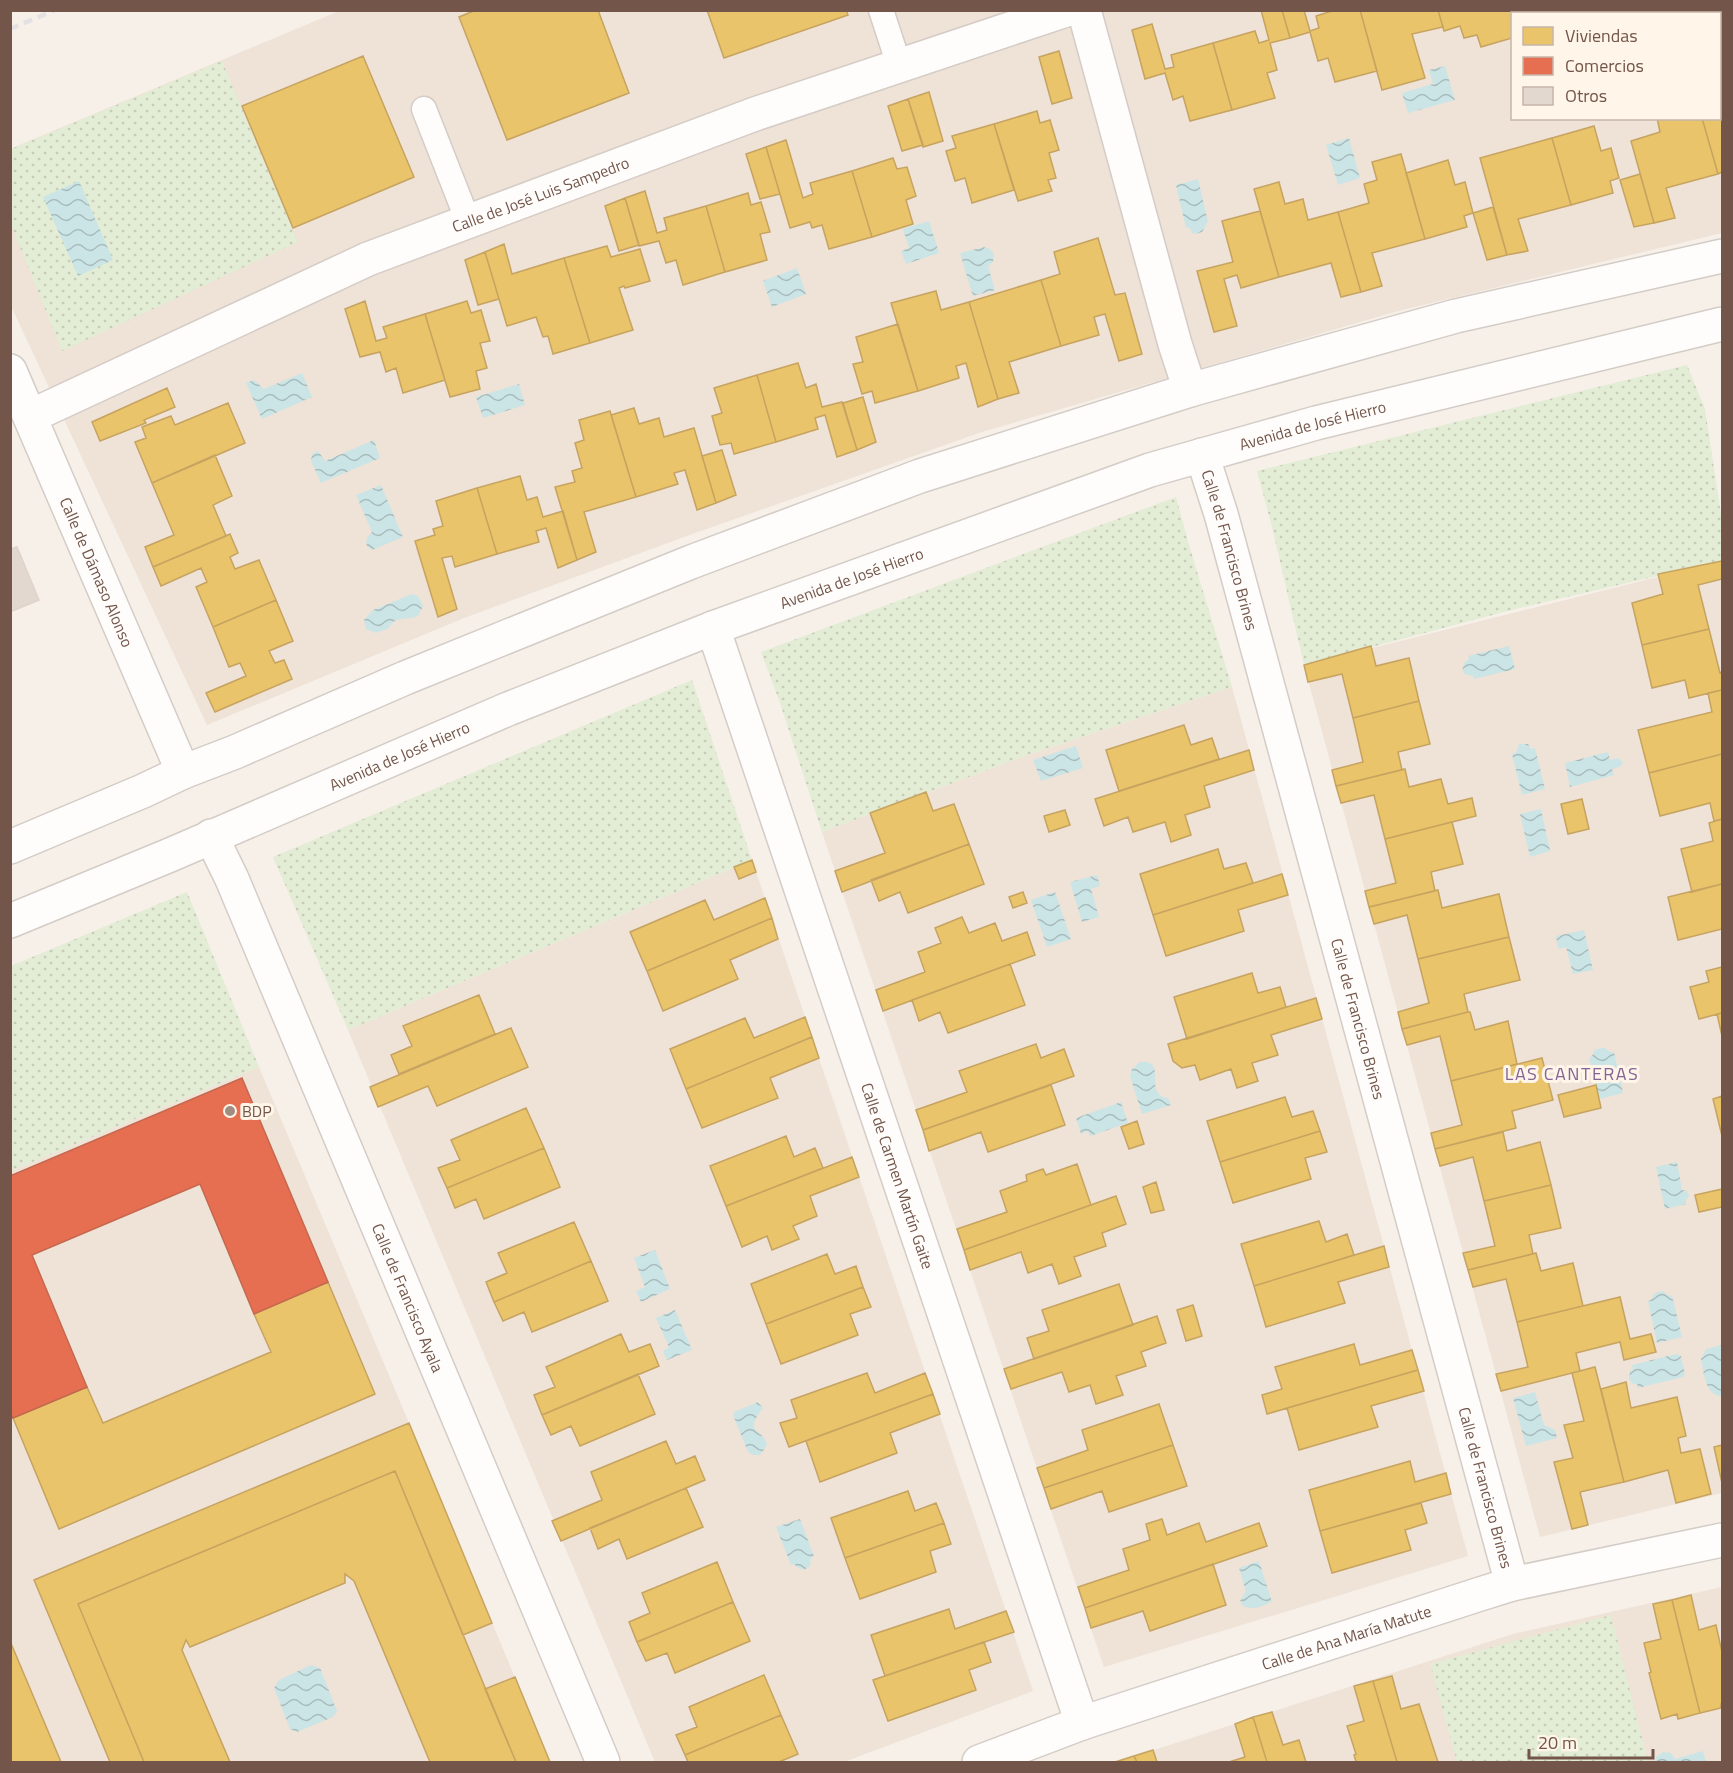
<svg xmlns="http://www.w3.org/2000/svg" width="1733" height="1773" viewBox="0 0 1733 1773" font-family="'Titillium Web',sans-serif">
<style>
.residential{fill:#efe2d6;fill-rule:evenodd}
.park{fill:url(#park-dots)}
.water{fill:url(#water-waves)}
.homes{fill:#e9c46a;stroke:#c6a360;stroke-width:1.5}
.shops{fill:#e76f51;stroke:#c4684f;stroke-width:1.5}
.building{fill:#e2d8d0;stroke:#dfd3cb;stroke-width:1.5}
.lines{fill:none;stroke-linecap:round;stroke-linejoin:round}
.lane-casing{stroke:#d4ccc6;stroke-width:27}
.street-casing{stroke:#d4ccc6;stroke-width:36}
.lane{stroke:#fefdfc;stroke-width:24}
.street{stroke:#fefdfc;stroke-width:33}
.rail{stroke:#e4e1e4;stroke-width:4.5;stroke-dasharray:9 6;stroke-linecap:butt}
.poi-dot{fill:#a18c81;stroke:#fff5e9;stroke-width:2}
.labels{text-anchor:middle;stroke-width:6;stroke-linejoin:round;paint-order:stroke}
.street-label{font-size:16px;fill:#735649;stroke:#fff5e9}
.poi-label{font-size:16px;fill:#735649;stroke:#fff5e9;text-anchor:start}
.neighbourhood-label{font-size:18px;letter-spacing:1.5px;fill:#846596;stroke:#fff5e9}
</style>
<defs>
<pattern id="park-dots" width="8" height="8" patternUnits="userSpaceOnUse" patternTransform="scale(1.5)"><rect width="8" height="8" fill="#e3ecd4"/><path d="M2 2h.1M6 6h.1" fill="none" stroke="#c6ccb8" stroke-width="1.8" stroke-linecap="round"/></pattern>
<pattern id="water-waves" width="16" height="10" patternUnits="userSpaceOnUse" patternTransform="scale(1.5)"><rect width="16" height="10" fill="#cbe5e6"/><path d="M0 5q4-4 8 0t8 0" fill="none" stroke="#a9bcbc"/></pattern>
</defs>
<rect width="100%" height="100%" fill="#f6f0e9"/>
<path class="residential" d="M339 11H1722V233L1398 311 982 432 684 537 464 618 207 725 11 306 10 149ZM1512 14H1720V118H1512Z
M1722 561V1493L1540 1537 1304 665Z
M1232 687 1468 1556 1104 1667 822 832 1025 756Z
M752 860 1033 1691 844 1762H655L348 1030Z
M259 1067 409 1423 550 1762H11V1171Z
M1722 1587V1762H1117L1513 1634Z"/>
<path class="park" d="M222 61 298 242 62 351 11 225V149Z
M1687 365 1705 409 1722 521V561L1515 609 1304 665 1272 527 1257 471Z
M1176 497 1189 545 1232 687 1025 756 822 832 779 700 761 652Z
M692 680 752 860 348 1030 273 857Z
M187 892 259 1067 11 1171V966Z
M1611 1615 1648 1762H1457L1430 1664Z"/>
<path class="water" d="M1445 66 1455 100 1408 113 1402 93 1433 84 1429 70Z
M1349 138 1360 178 1338 185 1326 145Z
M1198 179 1208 222 1205 224 1206 226 1202 232 1196 234 1192 233 1189 227 1186 228 1176 185Z
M79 181 113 260 78 276 43 197Z
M929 221 939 253 906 264 901 251 909 248 903 229Z
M984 247 990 249 994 254 993 262 988 266 995 290 973 296 960 253Z
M797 268 806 294 772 307 763 281Z
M302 373 312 397 262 419 246 383 254 380 264 389Z
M519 384 525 405 483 418 476 397Z
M374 440 380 458 321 483 311 461 312 454 318 451 325 461Z
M381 485 403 537 372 550 367 546C365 539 368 536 372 532L356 495Z
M412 594 418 596 423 606 418 616C407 621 395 615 389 628L376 633 366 629 364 620 373 610Z
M1509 646 1515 669 1474 679 1473 676 1464 674C1461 667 1463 663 1469 659L1468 656Z
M1519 744H1528L1531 749 1535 748 1545 789 1522 795 1512 754 1516 753Z
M1076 746 1083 768 1041 781 1033 760Z
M1608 752 1610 760 1618 758 1622 761 1623 763 1620 767 1612 769 1614 775 1570 787 1565 763Z
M1541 809 1550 851 1530 857 1520 814Z
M1097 875 1100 886 1091 889 1099 917 1082 922 1070 882Z
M1055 892 1071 939 1047 947 1031 900Z
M1584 930 1593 970 1573 974 1566 947 1558 949 1556 936Z
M1601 1048H1605L1610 1052H1614L1623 1093 1599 1099 1589 1058 1592 1056 1595 1050Z
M1140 1062C1169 1059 1142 1095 1168 1098L1171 1105 1142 1114 1130 1076 1132 1069Z
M1121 1102 1128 1123 1090 1136 1088 1131 1081 1134 1076 1118Z
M1677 1162 1682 1190 1687 1191 1689 1196 1686 1200V1204L1665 1209 1656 1167Z
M655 1250 670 1289 641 1302 636 1291 645 1287 634 1258Z
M1663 1291 1668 1296 1672 1295 1682 1337 1657 1343 1648 1301 1651 1300 1655 1293Z
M675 1310 692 1350 667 1360 663 1351 669 1347 656 1318Z
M1722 1345V1396C1705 1396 1704 1373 1701 1359L1706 1349Z
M1676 1354 1681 1356 1685 1374 1683 1377 1638 1388 1637 1384H1633L1629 1379 1630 1371 1633 1369 1632 1365Z
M1535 1392 1544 1425 1555 1430 1557 1438 1526 1446 1513 1398Z
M758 1402 763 1408C742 1435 763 1427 767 1445L760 1455H753L748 1452 733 1415 734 1412Z
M800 1519 814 1556 811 1558 810 1566 804 1570 798 1568 794 1564 791 1565 776 1527Z
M1259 1561 1272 1602C1262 1606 1253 1611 1243 1606L1240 1601 1246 1591 1239 1568Z
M311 1665 320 1668 337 1711 333 1717 297 1732 290 1729 274 1688 279 1680Z
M1703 1751 1706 1762H1655L1656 1757 1663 1752 1671 1753 1675 1759Z"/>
<path class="homes" d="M476 10H598L629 93 507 140 459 17Z
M707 10H846L848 15 724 58Z
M1261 10H1282L1290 38 1270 43 1277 70 1267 73 1275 98 1232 110 1213 43 1255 31 1259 43 1269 40Z
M1282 10H1304L1310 31 1319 28 1316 16 1335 10H1360L1377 71 1335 82 1328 58 1318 61 1310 32 1290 38Z
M1360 10H1438L1443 27 1412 34 1425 78 1382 90Z
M1438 10H1516L1517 14H1512V38L1481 47 1477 35 1464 38 1460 26 1444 31Z
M1516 10H1562L1563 14H1517Z
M1630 10H1672L1673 14H1631Z
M1152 24 1165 69 1174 67 1171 55 1213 43 1232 110 1190 121 1183 96 1173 100 1165 73 1145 79 1132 30Z
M1059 51 1072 98 1052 104 1039 57Z
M363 56 414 177 293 228 242 106Z
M929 92 943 141 923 147 908 99Z
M908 99 923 145 902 151 888 106Z
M1722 100V172L1718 174 1702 118H1720V101Z
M1037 111 1040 123 1050 120 1059 150 1049 153 1056 178 1048 180 1052 191 1018 201 994 124Z
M1657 118H1702L1718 174 1666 188 1675 218 1654 223 1631 141 1660 132Z
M994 124 1014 190 972 203 965 178 955 181 946 151 956 148 952 136Z
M1594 126 1601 151 1611 148 1619 178 1610 181 1613 193 1571 205 1552 138Z
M1552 138 1571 205 1518 219 1528 251 1507 255 1480 158Z
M786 140 803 198 813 194 810 183 852 171 872 237 829 249 822 225 812 228 810 222 790 228 766 147Z
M766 147 780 194 760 199 746 154Z
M1401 154 1425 239 1372 253 1382 286 1361 292 1338 212 1369 203 1364 184 1377 180 1372 162Z
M893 158 897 169 907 167 916 196 906 200 913 224 872 237 852 171Z
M1448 160 1455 185 1465 182 1473 213 1464 216 1467 227 1425 239 1406 173Z
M1640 174 1654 223 1634 227 1620 180Z
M1279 182 1285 204 1303 199 1308 220 1338 212 1361 292 1341 297 1331 263 1279 277 1254 189Z
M645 191 657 233 667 230 664 218 706 206 725 272 683 285 676 260 666 263 659 241 639 246 625 198Z
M748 193 751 205 761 202 770 232 760 234 767 260 725 272 706 206Z
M625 198 639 245 619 251 605 206Z
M1493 207 1507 255 1487 260 1473 213Z
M1260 211 1279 277 1241 288 1237 275 1224 279 1237 326 1214 332 1197 271 1233 262 1222 221Z
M1098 238 1115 295 1125 293 1142 354 1119 361 1105 314 1094 317 1099 335 1061 346 1041 280 1060 274 1054 252Z
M504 244 512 274 564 258 590 343 553 354 548 336 543 337 536 317 507 326 485 252Z
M607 246 611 257 640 249 650 281 625 288 624 286 619 288 633 330 590 343 564 258Z
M485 252 499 299 478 305 465 260Z
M1041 280 1061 346 1009 362 1019 393 998 399 969 302Z
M936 291 941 310 969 302 998 399 978 407 966 363 956 366 959 378 918 391 891 303Z
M365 301 376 341 387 338 383 327 425 314 445 380 403 393 396 368 386 372 380 352 360 357 345 309Z
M467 301 471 313 481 310 490 341 480 343 487 368 476 371 480 389 450 397 425 314Z
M898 324 918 391 875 403 872 391 862 394 853 364 863 362 856 337Z
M798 363 806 388 816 384 822 407 842 402 857 450 837 457 825 415 815 418 818 429 776 442 757 375Z
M757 375 776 442 734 454 731 443 720 445 712 416 722 413 714 388Z
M167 388 175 407 144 420 146 423 100 441 92 422Z
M863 397 876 442 857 450 843 403Z
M228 403 245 443 152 483 135 442 146 438 142 427 171 416 175 425Z
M634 408 639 424 659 418 664 437 694 428 716 503 697 510 685 470 674 473 678 484 636 497 611 415Z
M610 411 636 497 584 512 596 552 577 560 555 487 575 482 572 471 582 468 575 443 584 440 579 420Z
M722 450 736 495 716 503 702 456Z
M215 455 232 496 213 505 226 536 153 567 145 547 174 535 152 483Z
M520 476 527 500 537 497 543 517 563 511 577 560 558 568 546 528 536 531 539 542 497 554 477 488Z
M477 488 497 554 455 567 452 556 442 558 457 609 438 617 415 541 435 535 433 529 443 526 436 501Z
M230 534 238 553 230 557 235 569 259 560 276 600 213 627 196 587 207 582 201 568 161 586 153 567Z
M1722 561V579L1698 585 1709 629 1642 645 1632 603 1663 594 1658 574Z
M276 600 293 641 269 651 275 663 284 660 292 679 215 712 206 693 246 676 240 663 229 667 213 627Z
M1709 629 1720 673 1722 672V690L1689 698 1685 680 1652 688 1642 645Z
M1371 646 1376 666 1409 658 1419 701 1353 718 1342 674 1308 682 1304 665Z
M1722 690V754L1649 773 1638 730 1712 712 1708 693Z
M1419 701 1430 744 1398 752 1402 770 1336 786 1332 770 1363 762 1353 718Z
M1184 725 1191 745 1212 738 1219 759 1119 791 1106 750Z
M1249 750 1254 770 1204 786 1210 807 1185 815 1191 835 1171 842 1165 822 1133 832 1128 817 1104 826 1095 799Z
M1722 754V819L1714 821 1710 803 1660 816 1649 773Z
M1405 769 1409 787 1441 779 1448 804 1472 798 1476 816 1385 839 1374 795 1341 803 1336 786Z
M926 792 933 811 954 804 969 844 842 892 835 871 885 853 870 813Z
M1582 799 1589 829 1568 834 1561 804Z
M1065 810 1070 825 1049 832 1044 816Z
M1722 819V884L1692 892 1681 849 1713 841 1709 823Z
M1452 822 1463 864 1431 872 1435 891 1369 907 1365 891 1396 883 1385 839Z
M969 844 984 884 908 913 900 892 879 901 871 880Z
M1218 849 1224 869 1246 863 1253 883 1153 915 1140 874Z
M752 860 756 872 739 879 734 867Z
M1282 874 1288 895 1238 910 1244 931 1166 956 1153 915Z
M1722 884V929L1678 940 1668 897Z
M1438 890 1442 908 1499 894 1509 937 1418 959 1407 915 1374 924 1369 907Z
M1023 892 1027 903 1013 908 1009 897Z
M765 898 772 918 647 971 630 932 705 900 714 920Z
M962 917 969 933 995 923 1002 941 1027 932 1035 955 883 1011 876 990 925 972 918 952 941 943 935 928Z
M772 918 778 939 730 960 738 979 663 1011 647 971Z
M1509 937 1520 980 1464 994 1468 1012 1402 1029 1398 1012 1429 1003 1418 959Z
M1010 964 1025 1005 948 1033 940 1012 919 1021 912 1000Z
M1722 967V1013L1699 1019 1690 987 1709 982 1706 971Z
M1252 973 1258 993 1280 987 1286 1007 1187 1039 1174 997Z
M479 995 495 1034 399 1074 391 1055 412 1046 403 1026Z
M1316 998 1322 1019 1271 1035 1278 1055 1252 1063 1258 1081 1237 1088 1231 1069 1200 1080 1195 1065 1182 1068 1173 1061 1168 1044Z
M1468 1012H1470L1475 1030 1508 1021 1517 1064 1451 1081 1440 1036 1407 1045 1402 1029Z
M1722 1013V1036L1717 1014Z
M805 1017 812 1037 686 1089 670 1049 745 1018 754 1038Z
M511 1028 528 1067 437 1106 428 1086 378 1107 370 1087Z
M812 1037 819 1058 770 1078 778 1098 702 1128 686 1089Z
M1036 1044 1041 1058 1064 1049 1074 1076 923 1130 916 1110 967 1092 959 1071Z
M1542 1058 1553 1100 1512 1111 1516 1128 1435 1149 1431 1133 1462 1125 1451 1081Z
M1051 1085 1065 1125 988 1152 981 1132 929 1151 923 1130Z
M1596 1085 1601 1108 1564 1117 1558 1095Z
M1722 1096V1136L1713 1099Z
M1285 1097 1292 1117 1313 1111 1320 1131 1220 1162 1207 1121Z
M526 1108 544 1148 447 1188 438 1168 460 1160 451 1140Z
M1137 1121 1144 1144 1129 1149 1121 1127Z
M1320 1131 1327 1152 1305 1158 1311 1179 1233 1203 1220 1162Z
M1503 1132 1507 1151 1540 1142 1551 1185 1484 1201 1473 1157 1440 1166 1435 1149Z
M786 1136 794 1157 815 1148 823 1168 726 1206 710 1166Z
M544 1148 560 1187 484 1219 476 1199 455 1208 447 1188Z
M852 1157 859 1177 810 1196 817 1216 793 1226 799 1239 772 1250 767 1236 742 1247 726 1206Z
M1077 1164 1091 1205 964 1250 957 1229 1007 1212 1000 1191 1027 1181 1026 1175 1043 1169 1046 1175Z
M1156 1182 1164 1210 1151 1213 1143 1187Z
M1551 1185 1561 1228 1529 1235 1533 1254 1468 1270 1463 1253 1495 1246 1484 1201Z
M1722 1189V1207L1699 1212 1695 1195Z
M1116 1196 1126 1224 1102 1233 1106 1246 1074 1257 1081 1276 1059 1284 1052 1264 1028 1273 1021 1252 970 1270 964 1250Z
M1319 1221 1326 1242 1347 1234 1354 1255 1254 1286 1241 1244Z
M574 1222 591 1261 494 1302 486 1282 507 1273 498 1253Z
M1384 1246 1389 1267 1338 1282 1345 1303 1266 1327 1254 1286Z
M1536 1253 1541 1271 1573 1263 1583 1306 1517 1322 1506 1279 1473 1287 1468 1270Z
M827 1254 835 1274 856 1266 863 1287 766 1324 751 1284Z
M591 1261 608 1301 532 1332 524 1312 503 1321 494 1302Z
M328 1282 375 1394 59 1529 13 1418 87 1387 103 1423 271 1352 254 1314Z
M1119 1284 1133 1325 1034 1359 1027 1338 1049 1331 1042 1310Z
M863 1287 871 1307 850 1314 858 1335 781 1364 766 1324Z
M1620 1297 1630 1339 1651 1334 1656 1352 1624 1360 1620 1342 1576 1353 1580 1371 1501 1391 1496 1374 1528 1367 1517 1322Z
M1193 1305 1202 1336 1186 1341 1177 1310Z
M1157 1316 1166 1343 1141 1352 1146 1366 1116 1376 1123 1395 1096 1404 1090 1385 1069 1392 1062 1372 1011 1389 1004 1369Z
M621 1334 629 1352 650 1344 659 1366 542 1415 534 1395 555 1387 546 1367Z
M1354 1344 1360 1365 1412 1350 1418 1370 1267 1414 1262 1395 1282 1389 1275 1367Z
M1595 1367 1624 1482 1580 1492 1588 1525 1572 1529 1554 1462 1573 1458 1564 1425 1584 1421 1572 1373Z
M1418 1370 1424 1391 1371 1406 1378 1427 1299 1450 1287 1408Z
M867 1373 875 1393 925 1373 933 1394 789 1447 780 1423 797 1418 791 1400Z
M638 1374 655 1414 580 1446 571 1426 551 1435 542 1415Z
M1626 1382 1631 1408 1677 1397 1686 1436 1678 1438 1681 1453 1700 1449 1711 1494 1676 1503 1668 1470 1624 1482 1601 1389Z
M933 1394 940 1414 890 1433 897 1453 820 1482 806 1441Z
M1159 1404 1173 1445 1044 1488 1037 1468 1088 1450 1082 1430Z
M409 1423 492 1623 463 1635 395 1471 78 1604 144 1762H110L34 1580Z
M666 1441 676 1464 695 1456 705 1480 561 1541 552 1521 602 1500 591 1472Z
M1173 1445 1187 1486 1109 1512 1102 1491 1051 1509 1044 1488Z
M1722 1445V1483L1714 1447Z
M1410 1461 1415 1482 1446 1473 1451 1494 1320 1531 1309 1490Z
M395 1471 516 1762H430L354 1581 345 1574V1583L190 1647 186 1640 182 1650 230 1762H144L78 1604Z
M686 1488 703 1527 627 1559 619 1539 598 1549 590 1528Z
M908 1491 915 1511 936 1503 944 1523 845 1558 831 1518Z
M1421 1503 1427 1523 1405 1530 1411 1550 1332 1573 1320 1531Z
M1162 1519 1167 1535 1199 1523 1206 1542 1259 1523 1267 1546 1085 1608 1078 1587 1129 1570 1123 1549 1150 1540 1146 1524Z
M944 1523 951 1544 930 1551 936 1572 860 1599 845 1558Z
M717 1562 733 1602 637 1642 629 1622 650 1613 642 1593Z
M1213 1564 1226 1605 1150 1631 1143 1611 1091 1628 1085 1608Z
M1691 1595 1699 1630 1716 1625 1722 1652V1703L1721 1704V1708L1700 1713 1672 1600Z
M1672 1600 1700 1713 1678 1719 1677 1714 1661 1719 1649 1673 1651 1672 1644 1643 1661 1639 1653 1604Z
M733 1602 750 1641 675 1673 667 1653 646 1661 637 1642Z
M949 1609 955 1629 1006 1611 1014 1632 885 1676 871 1635Z
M10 1641 61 1762H10Z
M984 1642 991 1662 969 1670 976 1690 888 1721 873 1680Z
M764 1675 781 1715 685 1755 676 1735 697 1727 689 1707Z
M1392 1676 1401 1709 1419 1704 1438 1762H1397L1373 1681Z
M515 1677 550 1762H516L485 1689Z
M1373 1681 1397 1762H1356L1354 1755 1356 1754 1347 1726 1364 1721 1354 1686Z
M1272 1712 1283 1745 1299 1740 1306 1762H1267L1253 1717Z
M781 1715 798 1754 779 1762H688L685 1755Z
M1253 1717 1267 1762H1229L1245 1757 1235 1724Z
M1153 1750 1157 1762H1137L1134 1756Z
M1134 1756 1137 1762H1115Z"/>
<path class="shops" d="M242 1078 328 1282 254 1314 200 1184 32 1255 87 1387 13 1418 10 1412V1176Z"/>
<path class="building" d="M17 547 39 600 10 612V549Z"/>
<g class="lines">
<g class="lane-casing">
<path id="lane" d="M881 10 899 65
M424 109 468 221"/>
</g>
<g class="street-casing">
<g id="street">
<path d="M1084 10 1175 344 1190 390"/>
<path id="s1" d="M10 371 183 772"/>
<path id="s2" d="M31 416 368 259 755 114 1066 10"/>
<path id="s3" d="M1202 455 1221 514 1512 1584"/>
<path id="s4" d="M713 628 1082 1723"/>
<path id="s5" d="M211 836 232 879 603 1762"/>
<path d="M10 847 143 791 183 772 235 752 405 678 691 562 920 476 1190 390 1456 316 1722 256"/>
<path id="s6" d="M10 921 170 855 508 709 713 628 1150 470 1316 423 1722 324"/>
<path id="s7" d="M979 1762 1082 1723 1477 1595 1512 1584 1722 1540"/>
</g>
</g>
<use href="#lane" class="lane"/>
<use href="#street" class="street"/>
<path class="rail" d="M10 29 55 10"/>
</g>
<circle class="poi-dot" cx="230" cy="1111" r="6"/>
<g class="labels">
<g class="street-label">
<text dy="6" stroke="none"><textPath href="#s2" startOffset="556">Calle de José Luis Sampedro</textPath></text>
<text dy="6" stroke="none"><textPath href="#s6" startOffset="1395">Avenida de José Hierro</textPath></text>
<text dy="6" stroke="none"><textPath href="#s3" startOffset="99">Calle de Francisco Brines</textPath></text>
<text dy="6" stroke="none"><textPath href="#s1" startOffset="219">Calle de Dámaso Alonso</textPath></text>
<text dy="6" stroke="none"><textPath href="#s6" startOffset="909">Avenida de José Hierro</textPath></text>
<text dy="6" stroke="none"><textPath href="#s6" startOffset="423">Avenida de José Hierro</textPath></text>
<text dy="6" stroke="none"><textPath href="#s3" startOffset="585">Calle de Francisco Brines</textPath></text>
<text dy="6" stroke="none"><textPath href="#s4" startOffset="578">Calle de Carmen Martín Gaite</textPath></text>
<text dy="6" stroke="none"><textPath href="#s5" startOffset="502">Calle de Francisco Ayala</textPath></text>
<text dy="6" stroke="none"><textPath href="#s3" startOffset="1071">Calle de Francisco Brines</textPath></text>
<text dy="6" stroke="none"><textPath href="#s7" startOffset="388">Calle de Ana María Matute</textPath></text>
</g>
<g class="poi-label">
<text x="242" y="1117">BDP</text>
</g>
<g class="neighbourhood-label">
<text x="1572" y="1080">LAS CANTERAS</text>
</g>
</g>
<rect width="1733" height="1773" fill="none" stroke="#735649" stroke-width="24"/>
<rect x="1511" y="12" width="210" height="108" fill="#fff5e9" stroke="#c7b5a9" stroke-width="1.5"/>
<rect x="1523" y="27" width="30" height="18" fill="#e9c46a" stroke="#c7b5a9" stroke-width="1.5"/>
<text x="1565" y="42" font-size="18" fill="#735649">Viviendas</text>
<rect x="1523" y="57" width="30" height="18" fill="#e76f51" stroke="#c7b5a9" stroke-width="1.5"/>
<text x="1565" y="72" font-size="18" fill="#735649">Comercios</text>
<rect x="1523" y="87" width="30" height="18" fill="#e2d8d0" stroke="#c7b5a9" stroke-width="1.5"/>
<text x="1565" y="102" font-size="18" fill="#735649">Otros</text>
<path d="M1529 1749v9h124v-9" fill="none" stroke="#735649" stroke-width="3"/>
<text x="1538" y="1749" font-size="18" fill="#735649" stroke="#fff5e9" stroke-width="4.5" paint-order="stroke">20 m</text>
</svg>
